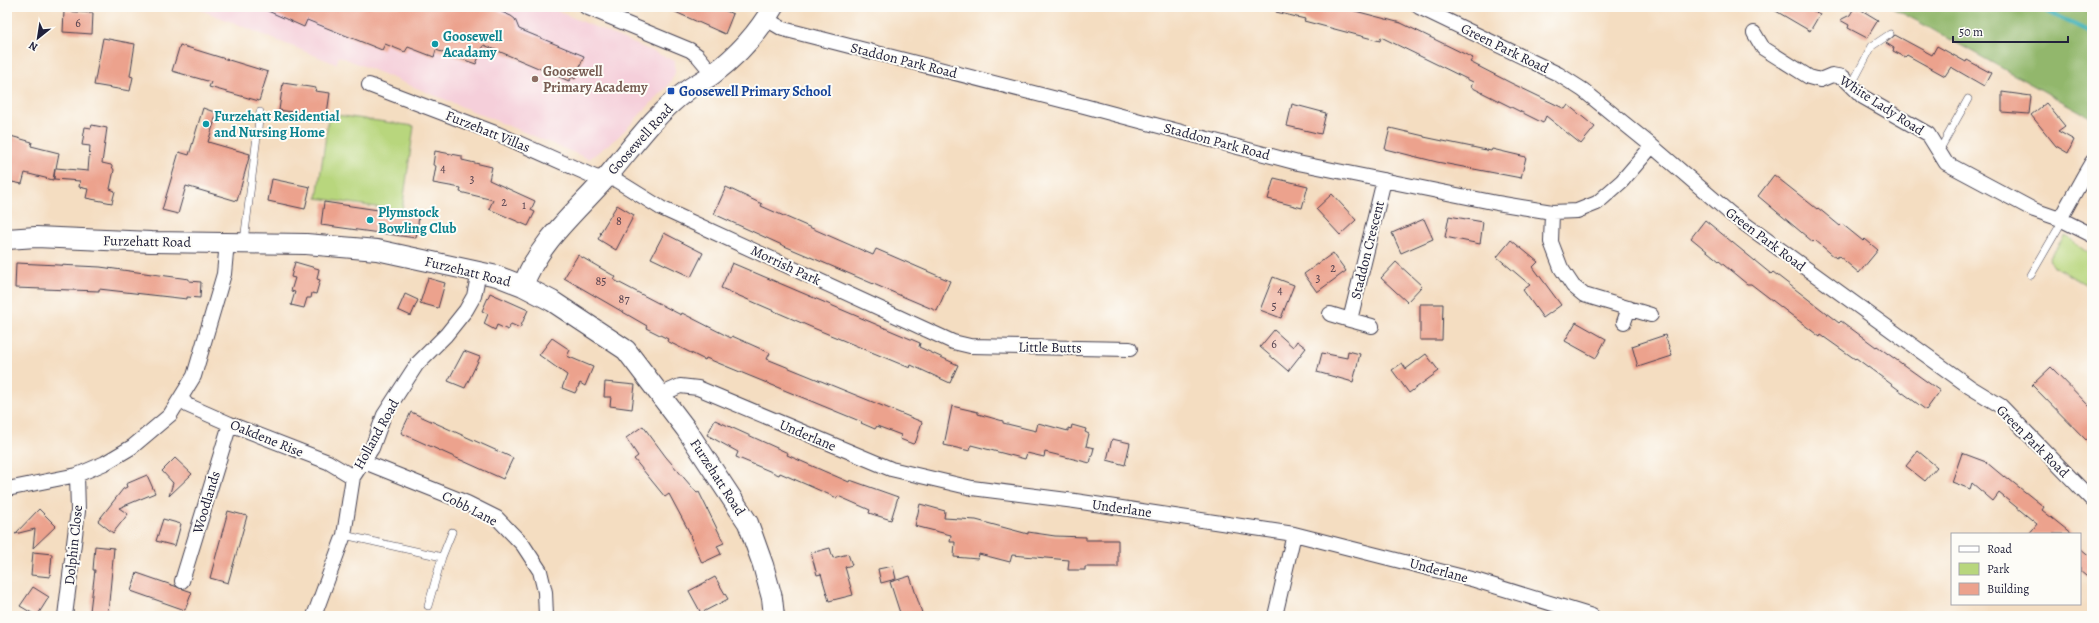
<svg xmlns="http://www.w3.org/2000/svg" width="2099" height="623" viewBox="0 0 2099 623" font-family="Alegreya,serif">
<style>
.built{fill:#f5cfda}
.green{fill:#b8d67d;stroke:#6d7c5c}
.forest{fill:#92b76c;stroke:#5a6c54}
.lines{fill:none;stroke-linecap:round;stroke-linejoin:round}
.stream{stroke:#40b1b7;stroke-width:4.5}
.building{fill:#eca28d}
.lane-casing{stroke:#423e4f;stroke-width:8}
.street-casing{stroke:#423e4f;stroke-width:16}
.secondary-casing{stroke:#423e4f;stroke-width:22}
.lane{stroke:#fff;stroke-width:7}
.street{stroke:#fff;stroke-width:14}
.secondary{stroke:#fff;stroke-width:20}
.culture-dot{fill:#0f9aa8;stroke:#fdfcf7;stroke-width:1.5}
.education-dot{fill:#8d6e63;stroke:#fdfcf7;stroke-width:1.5}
.transit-dot{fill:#1a4fb4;stroke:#fdfcf7;stroke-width:1.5}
.labels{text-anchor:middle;stroke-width:4;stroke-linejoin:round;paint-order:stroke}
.number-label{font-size:12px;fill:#544250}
.culture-label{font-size:14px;font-weight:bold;fill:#0d838f;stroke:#fdfcf7;text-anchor:start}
.street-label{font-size:14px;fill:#22223b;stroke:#fdfcf7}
.education-label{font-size:14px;font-weight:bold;fill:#785e54;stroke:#fdfcf7;text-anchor:start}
.transit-label{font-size:14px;font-weight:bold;fill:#164399;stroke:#fdfcf7;text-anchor:start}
</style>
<rect width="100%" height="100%" fill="#fdfcf7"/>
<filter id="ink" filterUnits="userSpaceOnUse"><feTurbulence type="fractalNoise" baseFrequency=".025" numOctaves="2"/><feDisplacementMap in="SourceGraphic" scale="8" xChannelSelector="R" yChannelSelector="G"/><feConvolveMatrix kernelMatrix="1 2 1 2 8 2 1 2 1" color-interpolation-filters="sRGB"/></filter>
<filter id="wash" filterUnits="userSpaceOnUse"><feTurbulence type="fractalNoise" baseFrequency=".012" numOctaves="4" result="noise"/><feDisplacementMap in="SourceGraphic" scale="16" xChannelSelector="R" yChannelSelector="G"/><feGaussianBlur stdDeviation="0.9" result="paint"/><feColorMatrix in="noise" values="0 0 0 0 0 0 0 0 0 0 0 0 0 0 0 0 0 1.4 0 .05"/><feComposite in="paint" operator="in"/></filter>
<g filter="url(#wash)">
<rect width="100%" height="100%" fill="#f4ddc1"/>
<path class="built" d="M194 7H548L675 61V73L668 86 618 137 589 159 339 56 336 64Z"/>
<path class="green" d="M329 114 414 126 402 211 317 198Z
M2065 236 2092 256V288L2053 266 2049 259Z"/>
<path class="forest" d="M1890 7H2092V118L1917 21Z"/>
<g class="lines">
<path class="stream" d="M2038 7 2092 33"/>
</g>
<g id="blocks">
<path class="building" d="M259 7H490L511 16 515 19 519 29 584 56 575 79 572 77 569 81 484 45 476 64 436 50 434 57 408 47 405 52 385 44 382 50 307 20 304 27Z
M664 7H717L733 14 725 34Z
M1277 7H1340L1401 23 1473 58 1470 62 1511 83 1565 109 1568 105 1595 127 1581 144 1546 116 1543 123 1471 87 1473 82 1381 37 1380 41 1304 21 1305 19 1276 12Z
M1769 7H1815L1813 11 1820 14 1810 31Z
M1854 8 1858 10V8L1878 20 1867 38 1848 28 1849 25 1840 20 1850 15Z
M64 11 93 13 92 34 63 32Z
M1895 35 1932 55 1937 46 1966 62 1967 60 1991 73 1984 86 1951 67 1945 76 1907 55 1905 57 1893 51 1894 48 1886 43Z
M103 38 135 44 130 76 133 77 130 91 94 85Z
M180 45 268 72 259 101 209 87 211 82 172 71Z
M283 83 316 88 315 91 330 93 326 120 310 118 311 115 279 110Z
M2002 92 2031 96 2029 114 2002 112Z
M2046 103 2065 126 2058 131 2074 140 2068 153 2056 146 2031 115Z
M1292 104 1326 113 1321 134 1287 126Z
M203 108 217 113 208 142 250 154 237 201 186 186 178 214 162 210 179 152 189 155Z
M92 125 107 128 102 163 111 165 114 170 110 189 115 191 112 203 86 198 88 189 79 187 80 181 54 179 55 168 53 180 25 173 22 184 7 181V135L32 142 31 146 59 153 56 168 88 171 90 146 82 145 85 127 91 128Z
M1390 128 1424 136V137L1491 151 1492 149 1526 157 1521 178 1437 162 1385 149Z
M435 151 462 156V160L492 167 489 180 535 201 531 210 535 212 528 226 489 209 493 200 460 192 461 188 433 183 436 166 433 165Z
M1774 175 1817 209 1818 208 1840 226 1842 224 1863 241 1865 239 1878 250 1859 273 1839 256 1836 258 1815 240 1813 242 1758 196Z
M1274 178 1308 186 1302 208 1268 199Z
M272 179 310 187 305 209 268 201Z
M726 187 762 204 761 206 873 255 876 249 950 281 937 311 782 245 714 214Z
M1332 194 1356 220 1340 235 1316 209Z
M324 202 419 216 416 238 321 225Z
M617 205 634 215 616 250 598 239 601 234 600 233Z
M1449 216 1483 222 1480 244 1445 237Z
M1424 219 1433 239 1401 253 1392 233Z
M1705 220 1771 274 1773 272 1839 323 1841 321 1876 347 1877 346 1940 391 1926 410 1856 358 1855 359 1821 335 1820 337 1751 284H1747L1691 238Z
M664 233 703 253 691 277 651 258Z
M1511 240 1538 262 1533 267 1561 305 1543 318 1523 290 1530 285 1497 257Z
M1333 253 1346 271 1317 292 1304 274Z
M578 255 616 277 614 280 681 315 682 313 731 338 732 336 770 353 767 359 922 422 916 441 913 444 900 439 901 435 877 426 875 429 861 423 862 422 706 358 705 360 667 341 668 339 646 328 647 326 564 278Z
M295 262 319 269 317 279 320 280 316 294 312 293 311 298H307L304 308 291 305 295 292 291 291 295 278 291 277Z
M1396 262 1422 286 1407 302 1381 278Z
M16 263 100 267 189 279V281L201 282 200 298 187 297V299L99 289V291L15 288Z
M732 263 920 343 919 347 958 365 950 383 911 365 910 368 811 327 721 288Z
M1273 277 1294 285 1281 318 1260 310Z
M428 278 445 283 438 308 420 303Z
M490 293 528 310 520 328 511 324 508 330 497 325 495 330 484 324 488 314 482 311Z
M405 294 418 300 411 316 398 310Z
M1420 304H1443L1442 340H1420Z
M1576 322 1606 339 1596 358 1565 341Z
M1274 330 1293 347 1297 341 1306 348 1288 371 1260 347Z
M1665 335 1672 356 1638 367 1632 346Z
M552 338 570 350 567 356 593 367 585 386 580 383 575 393 562 388 567 375 539 355Z
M464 351 480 357 465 388 448 381Z
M1348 351 1360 354 1353 382 1317 372 1322 353 1347 358Z
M1426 354 1439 371 1409 393 1392 370 1402 363 1406 369Z
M2051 367 2092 409V446L2032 385Z
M605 382 635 385 632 409 610 406 611 397H604Z
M952 406 978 412V414L1003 421V423L1036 431 1038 423 1068 431V428L1071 429 1072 425 1086 429 1085 432 1089 434 1086 446 1094 448 1090 463 1045 452 1044 457 1027 453 1025 459 971 445 970 451 944 445Z
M411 412 513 458 503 479 401 433Z
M715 420 788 453 787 455 849 482 850 480 898 497 891 520 869 513 870 510 838 496 837 498 780 473 779 475 736 457 738 452 707 435Z
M643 426 666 457 697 493 699 492 724 543 717 546 721 554 702 563 690 536 691 535 669 494 665 497 634 459 638 456 626 438Z
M1112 439 1130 443 1125 465 1107 460Z
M1918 451 1937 467 1925 481 1906 466Z
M1962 453 1986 462 2004 477 2005 476 2044 507 2042 510 2072 534H2029L2037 524 1999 493 1993 501 1972 483 1970 489 1952 482Z
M175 458 192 474 169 496 173 483 162 471Z
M147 475 155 493 119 508 128 514 113 533 98 521 123 489 127 487 126 484Z
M920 504 945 511 944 518 976 520 1028 534V532L1055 536 1086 537V540H1118V567H1085V570H1068L1069 560 1012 555 1010 562 979 554 978 559 954 557 955 542H950L951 535 915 526Z
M39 509 56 526 33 548 35 529 15 534Z
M228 511 247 516 228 583 210 578Z
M163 519 181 524 175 546 156 541Z
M95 546 114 548 108 613 90 611 95 570H93Z
M830 548 833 558 848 554 852 565 845 567 853 595 829 601 821 574 817 575 811 553Z
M2080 548 2092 558V581L2080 571Z
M33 552 52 554 50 577 31 575Z
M893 566 896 579 881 583 878 569Z
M137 573 192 592 185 610 131 591Z
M910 576 923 616H901L890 582Z
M715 577 728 599 701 613 689 591Z
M33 587 49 597 37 616 20 606Z"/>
</g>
</g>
<g filter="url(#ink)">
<use href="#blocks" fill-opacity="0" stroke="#423e4f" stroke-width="1"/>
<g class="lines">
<g class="lane-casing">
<path id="lane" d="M1852 84 1872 46 1890 34
M1939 151 1968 99
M244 241 260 112
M2031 275 2063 220
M344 535 442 557 428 606
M442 557 452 532"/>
</g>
<g class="street-casing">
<path id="street" d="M586 7 690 50 698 56 713 74
M1419 7 1558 74 1583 90 1652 146 1731 214 1970 387 2001 406 2092 500
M766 19 783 29 1084 106 1298 163 1497 203 1552 212 1577 211 1597 203 1622 181 1652 146
M1754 33 1763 48 1809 77 1820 80 1832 75 1843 77 1863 97 1928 134 1946 163 2034 210 2060 219 2092 235
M369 85 498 134 595 177 616 180 661 208 953 342 970 346 1130 349
M2085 174 2092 162
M1552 212 1551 242 1561 268 1573 286 1584 295 1651 315
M2060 219 2085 174 2092 178
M1330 314 1350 320 1384 180
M1350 320 1372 326
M1624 322 1629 308
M660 395 680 386 698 388 891 469 972 488 1075 501 1294 534 1475 580 1592 616
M182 399 187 405 230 424 328 462 353 477
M362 461 467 503 497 518 523 545 540 571 545 592 546 616
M7 489 77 475 105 463 132 447 170 415 194 376 224 274 227 242
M182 581 230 424
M65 616 78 511 77 475
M314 616 344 535 353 477 372 448 384 415 417 364 446 335 466 310 474 296 479 272
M1275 616 1294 534"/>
</g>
<g class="secondary-casing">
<path id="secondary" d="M7 239 36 237 151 242 306 244 377 250 497 276 523 286 552 301 626 350 686 429 748 523 763 565 772 598 774 616
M523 286C538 243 576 212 605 179 631 149 653 116 685 92 693 85 704 81 713 74 737 56 758 33 773 7"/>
</g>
<use href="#lane" class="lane"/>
<use href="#street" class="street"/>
<use href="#secondary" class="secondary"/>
</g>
</g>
<g class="culture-dot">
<circle cx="435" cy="44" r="4"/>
<circle cx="206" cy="124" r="4"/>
<circle cx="370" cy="220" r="4"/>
</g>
<circle class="education-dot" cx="535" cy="79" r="4"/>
<rect class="transit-dot" x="667" y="87" width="8" height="8" rx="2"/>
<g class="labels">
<g class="number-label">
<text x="78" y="27">6</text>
<text x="443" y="172">4</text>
<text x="472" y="183">3</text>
<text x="504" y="206">2</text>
<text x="524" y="209">1</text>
<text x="619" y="225">8</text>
<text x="1333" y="272">2</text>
<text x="1318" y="282">3</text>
<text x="601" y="285">85</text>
<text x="1280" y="294">4</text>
<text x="624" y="303">87</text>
<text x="1274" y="310">5</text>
<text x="1274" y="348">6</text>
</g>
<g class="culture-label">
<text x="443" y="41">Goosewell<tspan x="443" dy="16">Acadamy</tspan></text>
<text x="214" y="121">Furzehatt Residential<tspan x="214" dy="16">and Nursing Home</tspan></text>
<text x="378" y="217">Plymstock<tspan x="378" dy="16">Bowling Club</tspan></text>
</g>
<g class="street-label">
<text transform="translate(1505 48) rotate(26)" y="5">Green Park Road</text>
<text transform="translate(904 60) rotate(14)" y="5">Staddon Park Road</text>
<text transform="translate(1882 105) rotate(33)" y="5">White Lady Road</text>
<text transform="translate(488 131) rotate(22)" y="5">Furzehatt Villas</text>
<text transform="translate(640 139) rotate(-48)" y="5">Goosewell Road</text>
<text transform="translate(1217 141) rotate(15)" y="5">Staddon Park Road</text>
<text transform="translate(1766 239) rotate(37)" y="5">Green Park Road</text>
<text transform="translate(147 241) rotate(1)" y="5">Furzehatt Road</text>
<text transform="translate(1367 250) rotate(-76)" y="5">Staddon Crescent</text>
<text transform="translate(786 265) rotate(25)" y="5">Morrish Park</text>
<text transform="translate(468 271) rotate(14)" y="5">Furzehatt Road</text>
<text transform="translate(1050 347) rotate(1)" y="5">Little Butts</text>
<text transform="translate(376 434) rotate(-61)" y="5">Holland Road</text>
<text transform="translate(808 435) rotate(23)" y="5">Underlane</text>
<text transform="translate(267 438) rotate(22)" y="5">Oakdene Rise</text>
<text transform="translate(2033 441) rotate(45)" y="5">Green Park Road</text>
<text transform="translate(718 477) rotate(57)" y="5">Furzehatt Road</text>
<text transform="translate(206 502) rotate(-73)" y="5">Woodlands</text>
<text transform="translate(470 508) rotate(27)" y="5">Cobb Lane</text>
<text transform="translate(1122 508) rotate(8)" y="5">Underlane</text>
<text transform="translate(73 545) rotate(-84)" y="5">Dolphin Close</text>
<text transform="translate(1439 570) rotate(15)" y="5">Underlane</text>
</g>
<g class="education-label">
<text x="543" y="76">Goosewell<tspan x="543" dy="16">Primary Academy</tspan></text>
</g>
<g class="transit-label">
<text x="679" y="96">Goosewell Primary School</text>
</g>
</g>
<rect width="2099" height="623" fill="none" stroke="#fdfcf7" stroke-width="24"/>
<rect x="1951" y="533" width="130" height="72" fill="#fdfcf7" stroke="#a5a5ac"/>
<rect x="1959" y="546" width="20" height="6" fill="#ffffff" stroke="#a5a5ac"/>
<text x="1987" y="553" font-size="12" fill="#22223b">Road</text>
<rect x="1959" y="563" width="20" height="12" fill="#b8d67d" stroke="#a5a5ac"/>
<text x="1987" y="573" font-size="12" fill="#22223b">Park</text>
<rect x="1959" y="583" width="20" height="12" fill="#eca28d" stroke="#a5a5ac"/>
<text x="1987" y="593" font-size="12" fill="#22223b">Building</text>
<g transform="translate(38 38) rotate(210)" stroke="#fdfcf7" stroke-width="3" paint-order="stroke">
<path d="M0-3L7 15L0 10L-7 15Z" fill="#22223b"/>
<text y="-6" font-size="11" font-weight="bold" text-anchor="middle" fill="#22223b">N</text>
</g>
<path d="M1953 36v6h115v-6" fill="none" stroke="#22223b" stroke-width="2"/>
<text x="1959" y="36" font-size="12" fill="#22223b" stroke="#fdfcf7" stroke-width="3" paint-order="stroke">50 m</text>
</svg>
